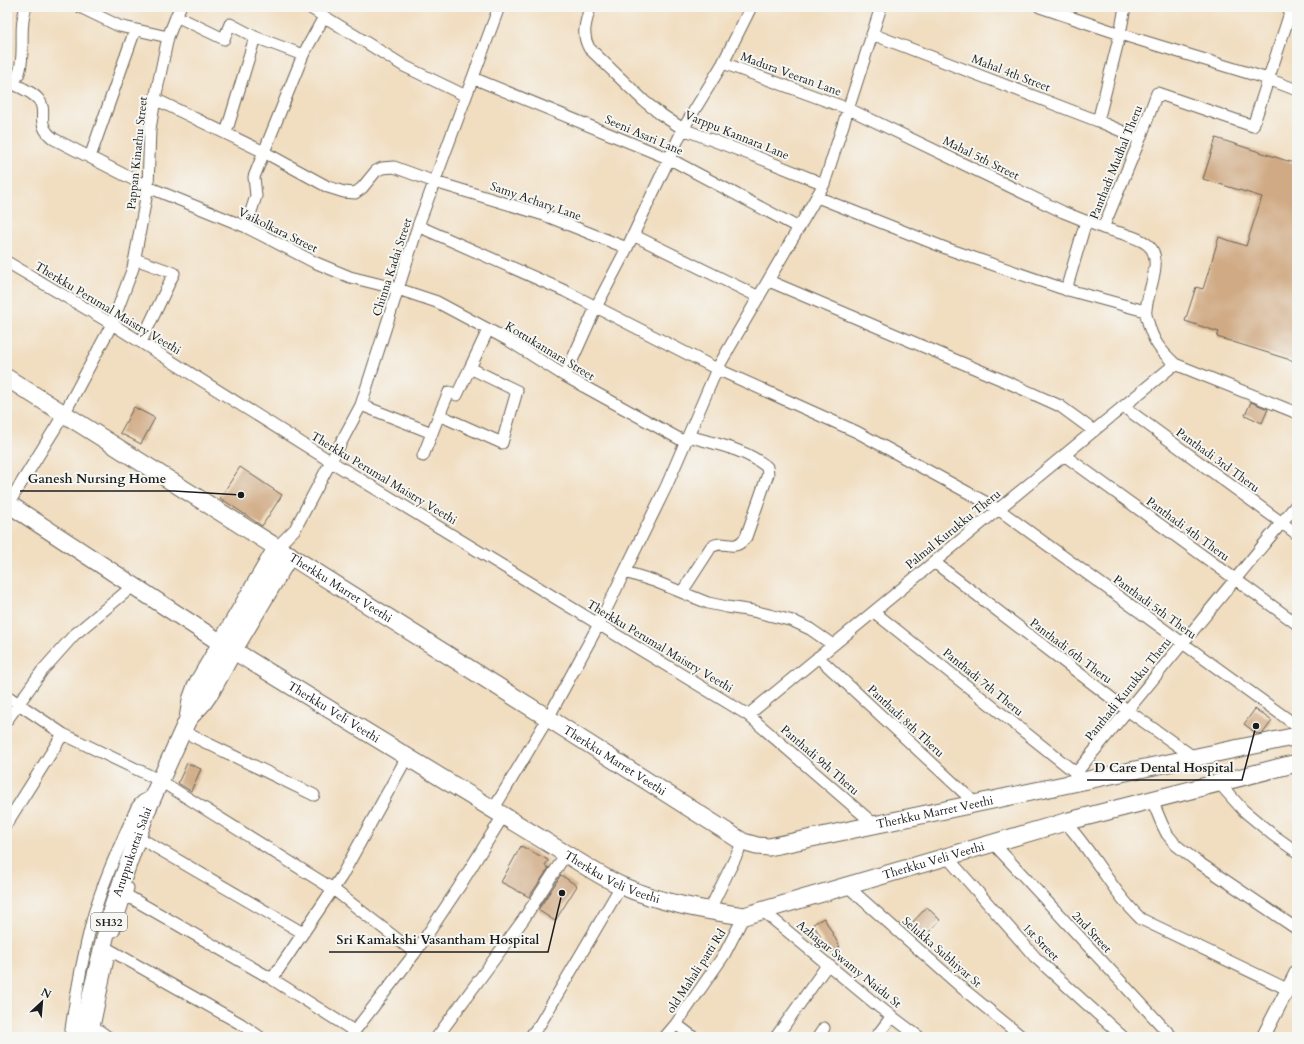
<svg xmlns="http://www.w3.org/2000/svg" width="1304" height="1044" viewBox="0 0 1304 1044" font-family="Cardo,serif">
<style>
.building{fill:#d0aa84}
.lines{fill:none;stroke-linecap:round;stroke-linejoin:round}
.minor-casing{stroke:#676055;stroke-width:13}
.tertiary-casing{stroke:#676055;stroke-width:15}
.primary-casing{stroke:#676055;stroke-width:19}
.minor{stroke:#fff;stroke-width:11}
.tertiary{stroke:#fff;stroke-width:13}
.primary{stroke:#fff;stroke-width:17}
.labels{text-anchor:middle;stroke-width:4;stroke-linejoin:round;paint-order:stroke}
.shield{fill:#f6f6f2;stroke:#5d5d5c;stroke-width:1}
.shield-label{font-size:11px;font-weight:bold;fill:#1c1c1c}
.street-label{font-size:12px;fill:#1c1c1c;stroke:#f6f6f2}
.leader{fill:none;stroke:#1c1c1c;stroke-width:1.5}
.callout-dot{fill:#1c1c1c;stroke:#f6f6f2;stroke-width:1.5}
.callout-label{font-size:13px;text-anchor:middle;font-weight:bold;fill:#1c1c1c;stroke:#f6f6f2;stroke-width:4;stroke-linejoin:round;paint-order:stroke}
</style>
<rect width="100%" height="100%" fill="#f6f6f2"/>
<filter id="ink" filterUnits="userSpaceOnUse"><feTurbulence type="fractalNoise" baseFrequency=".025" numOctaves="2"/><feDisplacementMap in="SourceGraphic" scale="8" xChannelSelector="R" yChannelSelector="G"/><feConvolveMatrix kernelMatrix="1 2 1 2 8 2 1 2 1" color-interpolation-filters="sRGB"/></filter>
<filter id="wash" filterUnits="userSpaceOnUse"><feTurbulence type="fractalNoise" baseFrequency=".012" numOctaves="4" result="noise"/><feDisplacementMap in="SourceGraphic" scale="16" xChannelSelector="R" yChannelSelector="G"/><feGaussianBlur stdDeviation="0.9" result="paint"/><feColorMatrix in="noise" values="0 0 0 0 0 0 0 0 0 0 0 0 0 0 0 0 0 1.4 0 .05"/><feComposite in="paint" operator="in"/></filter>
<g filter="url(#wash)">
<rect width="100%" height="100%" fill="#f1ddbf"/>
<g id="blocks">
<path class="building" d="M1216 138 1297 164V362L1217 337 1219 332 1185 321 1196 287 1203 289 1219 237 1246 246 1262 197 1203 179Z
M1251 402 1268 409 1262 423 1245 415Z
M134 407 155 418 141 444 120 433Z
M240 467 282 495 262 526 220 498Z
M1255 709 1272 721 1263 733 1257 734 1244 724Z
M187 763 201 769 191 791 178 783Z
M521 846 548 860 545 866 549 868 529 897 501 882Z
M561 875 577 886 555 921 538 910Z
M927 907 940 920 922 940 908 927Z
M824 918 840 947 830 953 813 924Z"/>
</g>
</g>
<g filter="url(#ink)">
<use href="#blocks" fill-opacity="0" stroke="#676055" stroke-width="1"/>
<g class="lines">
<g class="minor-casing">
<path id="minor" d="M80 7 119 26 168 37
M309 7 404 66 466 96
M590 7C586 23 581 33 589 48L644 101 659 113 683 129 757 157 824 184
M1040 7 1120 34 1268 79 1297 90
M1292 7 1253 126 1157 93 1140 139 1103 228C1116 232 1140 237 1149 246 1164 260 1147 292 1146 310 1145 314 1147 318 1148 322 1153 342 1161 351 1175 364L1297 413
M176 16 224 39 230 24 255 37 303 55
M872 34 1098 121 1140 139
M723 63 849 109 1063 212 1103 228
M473 78 670 159 799 228
M7 81C17 86 32 91 39 100 46 109 40 118 44 127 46 132 50 136 54 139L148 187 246 227 314 262 350 277 398 289 437 302 508 340 565 376 685 442
M13 84C15 80 17 77 19 73 26 52 18 28 26 7
M155 99 264 152 303 55 324 17
M1098 121 1120 34 1125 7
M226 133 255 37
M90 157 135 30
M817 197 948 249 1061 288 1145 311
M418 226 565 291 717 369 857 432 998 509 1297 726
M246 227 256 196 254 177 264 152 328 187 344 192 355 193 362 188 376 171 382 168 394 167 435 182 544 215 627 248
M633 235 759 297
M135 259 174 273 141 342
M7 262 112 324 330 461 748 715 875 825
M769 281 1007 382 1060 406 1094 431
M1066 290 1086 221
M470 368 488 330
M565 376 596 307 627 248 683 129 723 63 751 7
M361 405 432 433 423 456
M1124 407 1297 534
M432 433 439 415 502 443 517 391 470 368 457 395 449 392 439 415
M1064 455 1297 624
M7 506 64 414 112 324 133 268 148 187 150 129 155 99 168 37 180 7
M277 547 295 529 361 405 418 226 499 7
M934 562 1127 710 1195 758
M625 572 654 581 708 603 727 607 753 611 793 621 810 629 833 645
M682 592 711 547C726 538 733 554 746 537L768 474 767 467C745 449 716 444 688 436
M874 612 1076 773
M818 657 975 803
M7 696 63 734 7 823
M748 715 1175 364
M7 720 42 671 74 635 133 586
M182 731 314 795
M63 734 159 780 333 889 415 953
M1079 782 1076 773 1297 504
M1219 783 1243 810 1273 835 1297 852
M1152 800 1162 824 1167 834 1176 845 1195 860 1297 929
M493 810 548 718 599 624 666 487 717 369 824 184 881 7
M1065 822C1093 852 1111 890 1141 919L1287 989
M145 841 303 933
M993 843 1172 1037
M947 857 1035 957 1123 1037
M847 886 962 988 1022 1037
M126 895 272 979 354 1031
M709 911 743 842
M763 911 878 1006 919 1037
M114 931 128 888
M110 950 241 1024 260 1037
M272 979 341 877 407 757
M676 1024 693 1037
M94 1027 108 1037
M70 1037C75 998 83 956 93 917 104 879 121 843 137 807 141 801 145 798 153 796V797
M94 1037V1027L108 959
M350 1037 415 953 459 887 503 816
M437 1037 523 920 566 854
M530 1037 540 1024 621 886
M665 1037 676 1024 724 955 744 916
M776 1037 828 964
M818 1037 824 1028
M876 1037 892 1016"/>
</g>
<g class="tertiary-casing">
<path id="tertiary" d="M1263 1037 1297 971"/>
</g>
<g class="primary-casing">
<g id="primary">
<path id="s1" d="M7 378 548 718 743 842 757 846 769 847 1297 736"/>
<path id="s2" d="M7 503 221 643 566 854C584 865 603 878 622 886 661 903 702 910 744 916L1065 822 1297 763"/>
<path d="M188 719 203 703 212 690 233 651 290 555"/>
<path id="s3" d="M83 1037 84 1024 112 909 147 810 188 719 191 700 196 686 277 547"/>
</g>
</g>
<use href="#minor" class="minor"/>
<use href="#tertiary" class="tertiary"/>
<use href="#primary" class="primary"/>
</g>
</g>
<g class="labels">
<rect class="shield" x="91" y="913" width="36" height="18" rx="3"/>
<g class="shield-label">
<text x="109" y="926">SH32</text>
</g>
<g class="street-label">
<text transform="translate(1011 73) rotate(21)" y="4">Mahal 4th Street</text>
<text transform="translate(791 74) rotate(20)" y="4">Madura Veeran Lane</text>
<text transform="translate(644 135) rotate(23)" y="4">Seeni Asari Lane</text>
<text transform="translate(737 135) rotate(22)" y="4">Varppu Kannara Lane</text>
<text transform="translate(137 153) rotate(-84)" y="4">Pappan Kinathu Street</text>
<text transform="translate(981 158) rotate(26)" y="4">Mahal 5th Street</text>
<text transform="translate(1116 162) rotate(-68)" y="4">Panthadi Mudhal Theru</text>
<text transform="translate(536 201) rotate(19)" y="4">Samy Achary Lane</text>
<text transform="translate(278 230) rotate(26)" y="4">Vaikolkara Street</text>
<text transform="translate(392 267) rotate(-72)" y="4">Chinna Kadai Street</text>
<text transform="translate(108 308) rotate(31)" y="4">Therkku Perumal Maistry Veethi</text>
<text transform="translate(550 351) rotate(31)" y="4">Kottukannara Street</text>
<text transform="translate(1218 460) rotate(36)" y="4">Panthadi 3rd Theru</text>
<text transform="translate(384 478) rotate(31)" y="4">Therkku Perumal Maistry Veethi</text>
<text transform="translate(953 529) rotate(-39)" y="4">Palmal Kurukku Theru</text>
<text transform="translate(1188 529) rotate(36)" y="4">Panthadi 4th Theru</text>
<text dy="4" stroke="none"><textPath href="#s1" startOffset="394">Therkku Marret Veethi</textPath></text>
<text transform="translate(1155 607) rotate(36)" y="4">Panthadi 5th Theru</text>
<text transform="translate(660 646) rotate(31)" y="4">Therkku Perumal Maistry Veethi</text>
<text transform="translate(1071 651) rotate(37)" y="4">Panthadi 6th Theru</text>
<text transform="translate(983 682) rotate(39)" y="4">Panthadi 7th Theru</text>
<text transform="translate(1128 689) rotate(-51)" y="4">Panthadi Kurukku Theru</text>
<text dy="4" stroke="none"><textPath href="#s2" startOffset="388">Therkku Veli Veethi</textPath></text>
<text transform="translate(906 721) rotate(43)" y="4">Panthadi 8th Theru</text>
<text dy="4" stroke="none"><textPath href="#s1" startOffset="718">Therkku Marret Veethi</textPath></text>
<text transform="translate(820 760) rotate(41)" y="4">Panthadi 9th Theru</text>
<text dy="4" stroke="none"><textPath href="#s1" startOffset="1066">Therkku Marret Veethi</textPath></text>
<text dy="4" stroke="none"><textPath href="#s3" startOffset="192">Aruppukottai Salai</textPath></text>
<text dy="4" stroke="none"><textPath href="#s2" startOffset="1048">Therkku Veli Veethi</textPath></text>
<text dy="4" stroke="none"><textPath href="#s2" startOffset="712">Therkku Veli Veethi</textPath></text>
<text transform="translate(1092 932) rotate(47)" y="4">2nd Street</text>
<text transform="translate(1041 942) rotate(46)" y="4">1st Street</text>
<text transform="translate(942 952) rotate(41)" y="4">Selukka Subhiyar St</text>
<text transform="translate(849 964) rotate(39)" y="4">Azhagar Swamy Naidu St</text>
<text transform="translate(696 971) rotate(-57)" y="4">old Mahali patti Rd</text>
</g>
</g>
<path class="leader" d="M241 495L174 491H20M1256 726L1242 780H1087M562 893L548 952H329"/>
<g class="callout-dot">
<circle cx="241" cy="495" r="4"/>
<circle cx="1256" cy="726" r="4"/>
<circle cx="562" cy="893" r="4"/>
</g>
<g class="callout-label">
<text x="97" y="483">Ganesh Nursing Home</text>
<text x="1164" y="772">D Care Dental Hospital</text>
<text x="438" y="944">Sri Kamakshi Vasantham Hospital</text>
</g>
<rect width="1304" height="1044" fill="none" stroke="#f6f6f2" stroke-width="24"/>
<g transform="translate(42 1002) rotate(26)" stroke="#f6f6f2" stroke-width="3" paint-order="stroke">
<path d="M0-3L7 15L0 10L-7 15Z" fill="#1c1c1c"/>
<text y="-6" font-size="11" font-weight="bold" text-anchor="middle" fill="#1c1c1c">N</text>
</g>
</svg>
